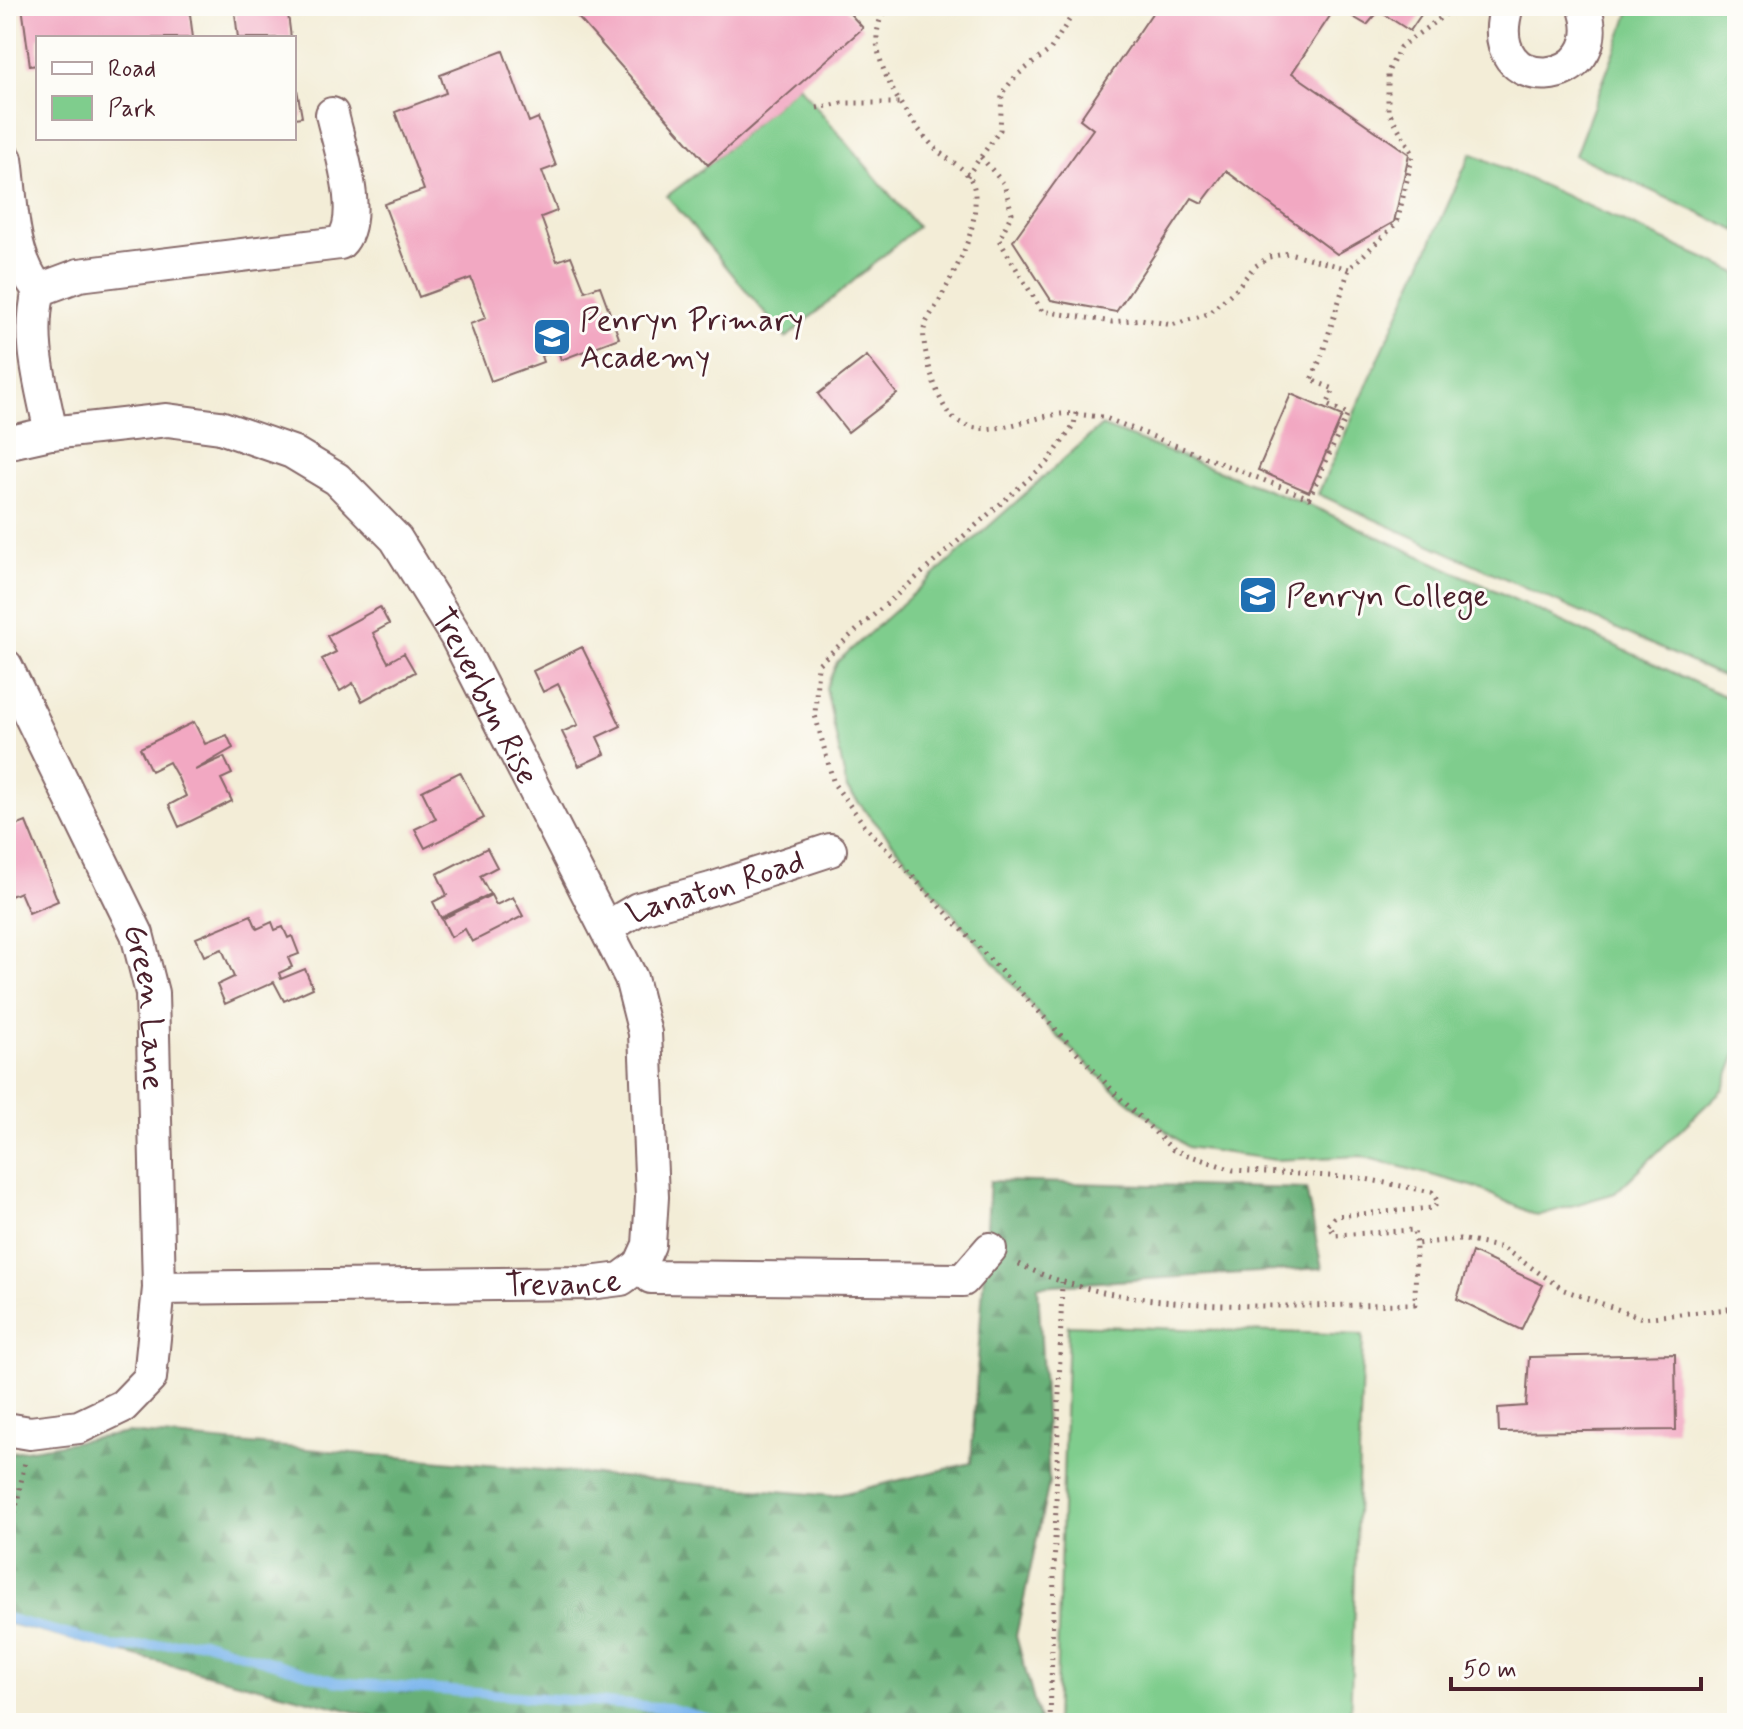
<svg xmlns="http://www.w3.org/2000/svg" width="1743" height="1729" viewBox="0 0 1743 1729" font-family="Mynerve,sans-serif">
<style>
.forest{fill:url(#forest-firs);stroke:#586852;stroke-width:2}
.park{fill:#7fcd8d;stroke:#64765c;stroke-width:2}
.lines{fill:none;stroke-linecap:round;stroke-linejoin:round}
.stream{stroke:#7cb6ed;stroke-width:10}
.building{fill:#f2a8c2}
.minor-casing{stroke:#856767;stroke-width:36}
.path{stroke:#856767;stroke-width:5;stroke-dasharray:2 6;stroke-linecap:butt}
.minor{stroke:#fff;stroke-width:32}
.labels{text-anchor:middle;stroke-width:6;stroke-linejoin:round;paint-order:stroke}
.poi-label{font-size:32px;fill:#4a1f2b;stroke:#fdfcf7;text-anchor:start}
.street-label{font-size:32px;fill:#4a1f2b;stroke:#fdfcf7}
</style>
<defs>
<pattern id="forest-firs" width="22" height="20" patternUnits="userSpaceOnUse" patternTransform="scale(2)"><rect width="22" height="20" fill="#67b078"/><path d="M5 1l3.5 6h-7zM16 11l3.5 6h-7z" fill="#578f63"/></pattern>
</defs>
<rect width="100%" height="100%" fill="#fdfcf7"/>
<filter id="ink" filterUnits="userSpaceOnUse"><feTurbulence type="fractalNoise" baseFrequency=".0125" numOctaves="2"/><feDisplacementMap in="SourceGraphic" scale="16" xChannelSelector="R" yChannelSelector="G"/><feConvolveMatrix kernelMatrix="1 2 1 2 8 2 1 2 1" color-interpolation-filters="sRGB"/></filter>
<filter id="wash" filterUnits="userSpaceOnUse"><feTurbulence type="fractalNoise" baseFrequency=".006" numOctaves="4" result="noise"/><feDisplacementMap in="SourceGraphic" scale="32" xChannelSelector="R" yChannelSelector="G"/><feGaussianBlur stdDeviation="1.8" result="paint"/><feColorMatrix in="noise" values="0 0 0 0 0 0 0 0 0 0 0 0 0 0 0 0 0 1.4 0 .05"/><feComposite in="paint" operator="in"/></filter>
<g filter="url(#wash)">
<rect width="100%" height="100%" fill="#f3edd7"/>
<path class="forest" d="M990 1181 1306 1189 1322 1268 1038 1286 1049 1483 1016 1636 1040 1723H399L6 1623V1453L128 1433 833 1496 971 1463Z"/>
<path class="park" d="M1632 6H1737V231L1575 155Z
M798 85 917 227 786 338 667 196 708 165Z
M1471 153 1737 273V683L1318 494Z
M1101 426 1314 507 1737 702V1052L1723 1089 1615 1193 1537 1216 1475 1187 1361 1156 1275 1160 1187 1147 1112 1088 1054 1033 847 789 826 688 837 662Z
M1068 1325 1363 1335 1350 1723H1055Z"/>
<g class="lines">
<path class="stream" d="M6 1618 119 1648 202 1641 336 1682 669 1708 723 1723"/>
</g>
<g id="blocks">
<path class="building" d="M22 6H189L193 38H38V65L30 66Z
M287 6 291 38H238L235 13Z
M568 6H843L863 28 708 165Z
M1157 6H1427L1410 31 1379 11 1367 25 1336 7 1292 73 1409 154 1394 222 1337 254 1226 171 1202 203 1192 198 1116 312 1051 300 1013 241 1093 129 1080 119Z
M503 51 529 122 538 118 556 166 542 171 557 211 541 217 557 261 571 256 585 291 600 286 619 338 561 360 558 350 541 356 543 362 491 381 470 324 486 318 471 278 419 297 384 204 424 190 395 112 446 93 440 75Z
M294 73 302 117 294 118Z
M867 356 897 394 848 432 818 394Z
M1291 394 1342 416 1309 492 1258 470Z
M380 607 389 624 373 633 381 649 388 662 404 653 415 672 362 701 353 683 340 691 322 659 336 652 327 636Z
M582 647 621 726 597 737 605 754 579 766 562 732 578 725 569 706 558 684 543 692 533 671Z
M194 722 205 744 227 735 233 748 195 770 224 757 232 774 221 779 232 801 179 827 169 805 186 796 178 778 169 762 151 771 140 748Z
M460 772 484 818 425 848 415 829 436 819 422 791Z
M26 822 58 901 29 913 20 892 11 896 6 884V830Z
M487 848 497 867 480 876 490 894 441 918 433 902 447 895 437 874Z
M491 895 496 905 513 897 523 916 472 942 465 929 451 937 442 919Z
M251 915 257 929 272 922 275 930 283 927 288 938 292 936 299 954 288 958 292 967 279 973 281 979 305 969 313 988 284 1001 274 982 225 1004 217 985 234 977 222 949 204 956 196 938Z
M1472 1252 1543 1285 1521 1330 1457 1299Z
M1675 1354 1676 1430 1499 1432 1498 1408 1526 1406 1529 1357Z"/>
</g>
</g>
<g filter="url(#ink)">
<use href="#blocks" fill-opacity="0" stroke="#856767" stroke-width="2"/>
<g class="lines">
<g class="minor-casing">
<g id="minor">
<path d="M1507 6C1478 102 1615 90 1584 6"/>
<path d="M6 159C12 202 10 255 39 290"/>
<path d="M51 433C41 383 27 340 39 290L79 275 340 243C365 218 339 146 332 114"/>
<path id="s1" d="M6 443 51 433 167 420 220 427 292 452 337 479 396 539 456 636 631 978 645 1033 652 1197 649 1245 640 1265"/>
<path id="s2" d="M6 666 137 934 152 993 159 1288 150 1378 123 1406 79 1427 30 1433 6 1429"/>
<path id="s3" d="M606 928 638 909 711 889 830 850"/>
<path id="s4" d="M159 1288 589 1283 621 1279 640 1265 651 1277 963 1280 990 1249"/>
</g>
</g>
<path class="path" d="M886 6C881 16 878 24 877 35 875 72 912 126 938 151 953 164 974 171 975 195 977 235 956 268 938 303 934 310 925 321 924 330 921 347 938 404 951 416 982 444 1025 417 1061 414 1075 413 1089 416 1103 417L1309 498 1348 414 1327 405 1334 389 1311 380 1321 358 1349 269 1397 223 1413 154 1388 110V72L1400 47 1457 6
M817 108 842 103H899
M981 157 1004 184 1012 213 999 240 1042 311 1112 322 1141 319 1172 325 1208 314 1236 289 1254 267 1269 257 1289 253 1349 269
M967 176 1000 130 1002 93 1016 76 1050 50 1078 6
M1076 413 1074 425 1048 462 818 664 815 715 834 784 865 826 1116 1094 1173 1150 1233 1170 1360 1178 1432 1192 1438 1202 1433 1208 1335 1216 1328 1225 1336 1235 1414 1230 1416 1244
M1019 1264C1124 1318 1297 1305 1415 1304L1416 1244 1460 1239 1503 1248 1564 1290 1642 1318 1737 1308
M6 1535 14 1518 25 1462
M1050 1723 1062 1282"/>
<use href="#minor" class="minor"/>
</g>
</g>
<defs>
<g id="school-square" transform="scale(2)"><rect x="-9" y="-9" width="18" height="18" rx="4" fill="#1f6fb2" stroke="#fdfcf7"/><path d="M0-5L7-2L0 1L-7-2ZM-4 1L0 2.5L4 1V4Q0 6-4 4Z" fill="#fff"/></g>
</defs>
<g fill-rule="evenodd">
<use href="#school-square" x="552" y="337"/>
<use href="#school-square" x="1258" y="595"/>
</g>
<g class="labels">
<g class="poi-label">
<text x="580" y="330">Penryn Primary<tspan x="580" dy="37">Academy</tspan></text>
<text x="1286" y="606">Penryn College</text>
</g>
<g class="street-label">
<text dy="11" stroke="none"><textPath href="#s1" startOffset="610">Treverbyn Rise</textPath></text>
<text dy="11" stroke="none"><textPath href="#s3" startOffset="118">Lanaton Road</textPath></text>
<text dy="11" stroke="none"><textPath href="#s2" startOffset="372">Green Lane</textPath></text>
<text dy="11" stroke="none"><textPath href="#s4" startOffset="404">Trevance</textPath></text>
</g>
</g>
<rect width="1743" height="1729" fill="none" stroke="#fdfcf7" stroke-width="32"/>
<rect x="36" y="36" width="260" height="104" fill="#fdfcf7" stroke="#b5a4a5" stroke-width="2"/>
<rect x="52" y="62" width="40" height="12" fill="#ffffff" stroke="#b5a4a5" stroke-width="2"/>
<text x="108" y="76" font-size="24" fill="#4a1f2b">Road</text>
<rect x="52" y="96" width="40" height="24" fill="#7fcd8d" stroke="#b5a4a5" stroke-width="2"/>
<text x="108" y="116" font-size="24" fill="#4a1f2b">Park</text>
<path d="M1451 1677v12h250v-12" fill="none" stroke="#4a1f2b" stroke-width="4"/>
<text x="1463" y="1677" font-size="24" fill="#4a1f2b" stroke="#fdfcf7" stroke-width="6" paint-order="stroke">50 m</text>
</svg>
